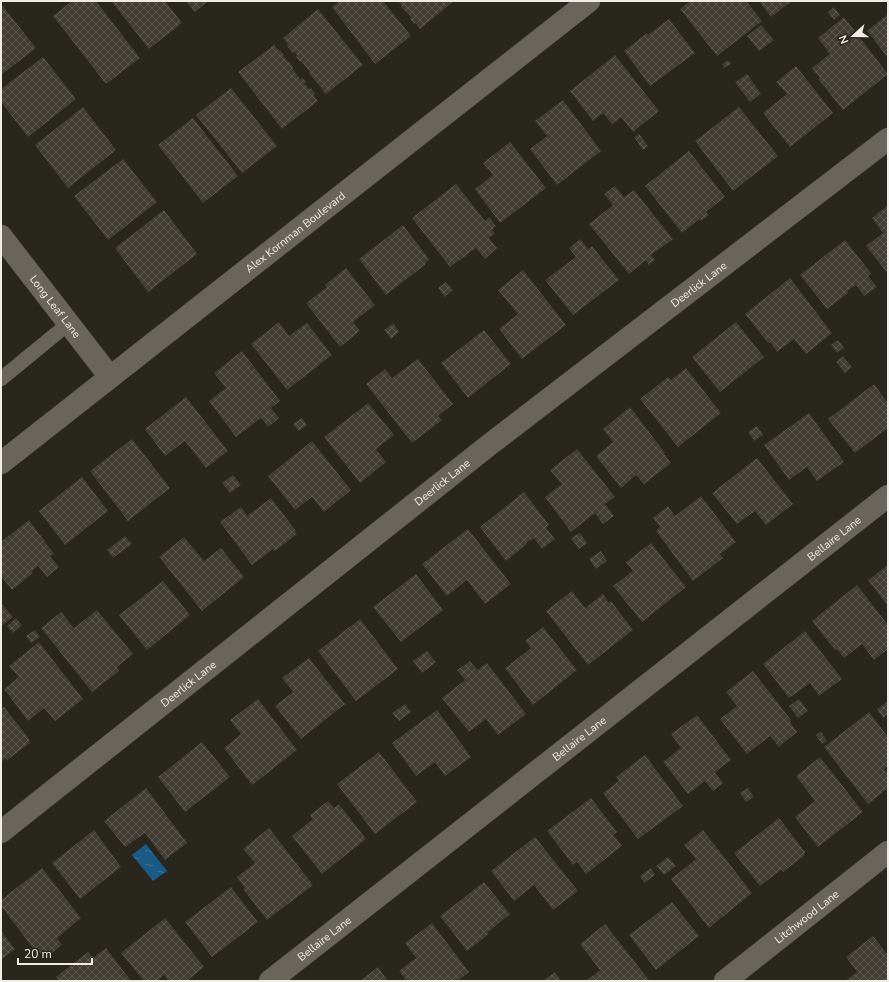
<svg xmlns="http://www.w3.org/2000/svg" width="889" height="982" viewBox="0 0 889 982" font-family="'Nunito Sans',sans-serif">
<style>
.water{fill:url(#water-ripples)}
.building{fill:url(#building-cross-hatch)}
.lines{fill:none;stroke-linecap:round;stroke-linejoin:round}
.lane-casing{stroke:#47443e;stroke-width:15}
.street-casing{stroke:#47443e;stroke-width:23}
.lane{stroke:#69655b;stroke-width:14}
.street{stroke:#69655b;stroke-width:22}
.labels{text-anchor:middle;stroke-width:4;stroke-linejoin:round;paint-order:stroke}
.street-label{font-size:11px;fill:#f0ede8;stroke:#29261e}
</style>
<defs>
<pattern id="water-ripples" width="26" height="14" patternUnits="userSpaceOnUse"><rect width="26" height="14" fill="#1a5a86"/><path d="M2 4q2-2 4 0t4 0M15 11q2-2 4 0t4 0" fill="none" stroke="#3c7297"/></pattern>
<pattern id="building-cross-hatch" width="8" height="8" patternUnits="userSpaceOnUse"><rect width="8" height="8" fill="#413d34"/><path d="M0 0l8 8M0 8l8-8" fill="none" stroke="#5d5951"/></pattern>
</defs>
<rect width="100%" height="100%" fill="#29261e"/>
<path class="water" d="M146 844 167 871 153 881 132 855Z"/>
<path class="building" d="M72 1H96L140 58 106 84 53 16Z
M111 1H165L182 23 149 49Z
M186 1H208L195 12Z
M339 1H383L411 36 375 64 332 7Z
M398 1H454L420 29 416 23 414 24 410 18 411 17 401 7 402 6Z
M690 1H746L762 21 717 56 680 9Z
M759 1H792L771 17Z
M2 5 36 48 1 75V6Z
M834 7 840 15 834 20 828 12Z
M318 9 363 65 326 94 309 73 310 72 301 61 300 62 296 57 297 56 295 52 293 53 287 46 288 44 283 38Z
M888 14V58L867 31Z
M844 17 888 74 843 110 818 79 820 78 812 68 830 54 818 38Z
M669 19 695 53 650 86 624 51 647 33 648 35Z
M761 25 774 40 759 51 747 36Z
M274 45 279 51 280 50 284 55 283 56 293 66 292 68 300 79 302 78 306 82 304 83 309 89 311 88 315 94 313 95 318 101 282 129 238 72Z
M615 55 659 111 633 132 621 117 612 124 603 113 593 121 570 91Z
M43 57 76 99 28 137 1 102V89Z
M728 60 731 64 724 68 722 64Z
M796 66 833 113 790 147 763 113 787 94 776 82Z
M747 74 761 94 750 102 735 82Z
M231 88 277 146 242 173 196 115Z
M563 100 601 151 557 185 530 149 547 136 535 121Z
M83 107 116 150 68 188 35 145Z
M739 107 778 156 733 191 695 141Z
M193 118 238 176 203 203 158 145Z
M639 134 648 146 643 150 634 137Z
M510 142 546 188 500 223 475 189 493 175 483 163Z
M689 151 725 197 706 212 709 215 701 221 700 219 682 233 645 186Z
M123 159 157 202 108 240 74 196Z
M456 184 485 221 489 217 496 226 492 230 495 233 489 238 497 248 485 259 476 248 450 267 412 218Z
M615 186 624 197 634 190 673 239 651 255 655 260 649 265 646 260 629 274 589 224 613 205 604 194Z
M888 205V274L866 246 883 233 872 218Z
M164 210 197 254 148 292 115 248Z
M403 225 429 259 425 263 426 264 386 295 359 259Z
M580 239 588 249 592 246 619 280 573 315 545 280 576 257 569 248Z
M845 240 871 273 868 276 877 287 864 296 856 285 847 291 848 293 827 309 800 275Z
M346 268 375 305 353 322 360 331 340 347 306 303 327 287 325 285Z
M523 270 566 325 522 359 499 329 518 314 498 290Z
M790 278 832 333 806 354 794 339 777 352 770 342 768 343 745 314Z
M446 282 453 290 445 297 438 288Z
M279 322 289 336 307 323 332 355 287 390 251 344Z
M736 322 764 357 720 392 692 357Z
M393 323 399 332 391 339 384 330Z
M484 330 511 364 468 398 441 363Z
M838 340 844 348 837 353 831 345Z
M242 351 280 401 271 408 279 418 268 427 261 418 236 437 209 401 226 388 214 373Z
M843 356 852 367 845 373 836 362Z
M418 359 453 404 438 416 442 420 412 443 366 384 385 369 392 378Z
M686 368 721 413 678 447 640 399 668 377 671 380Z
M874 384 888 403V428L855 453 828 419Z
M186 397 228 451 206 468 185 441 165 456 145 429Z
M368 403 394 435 376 449 386 462 360 483 324 437Z
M630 407 665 453 664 454 671 463 644 484 636 475 621 488 596 456 613 442 603 429Z
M809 413 844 462 817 481 807 467 789 480 764 445Z
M302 418 307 425 299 431 293 424Z
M757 426 763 435 754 441 748 432Z
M132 439 170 488 128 521 90 471Z
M312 441 351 490 324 512 312 497 295 510 268 476Z
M577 449 615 497 605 504 614 516 603 524 595 513 571 532 545 497 562 484 550 470Z
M757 458 793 504 766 525 755 511 737 524 712 493Z
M233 475 241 485 230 493 222 483Z
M82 477 108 511 65 545 39 511Z
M524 492 549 525 546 528 555 539 542 549 534 538 526 543 527 544 506 561 480 527Z
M701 496 736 542 720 554 723 558 693 581 656 531 660 527 653 518 668 506 675 516Z
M271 498 296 531 295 532 297 534 275 551 273 549 252 565 220 522 241 507 247 516Z
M29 520 54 554 50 556 59 567 47 577 38 566 32 571 33 573 12 590 1 576V542Z
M468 529 511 584 485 604 467 580 447 596 422 564Z
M580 533 587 543 579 549 571 538Z
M125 536 132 544 113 558 107 550Z
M184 537 204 561 221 548 244 577 202 611 159 557Z
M651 543 686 587 642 622 613 586 633 571 626 562Z
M601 551 607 561 596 569 589 559Z
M888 565V606L868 580Z
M416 574 443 610 401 642 373 607Z
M163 581 190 615 147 650 119 615Z
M857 585 888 625V649L874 660 862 644 844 658 837 649 835 650 812 621Z
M572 591 585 608 603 594 609 603 611 601 633 630 588 665 546 611Z
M1 603 13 617 1 626Z
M97 610 133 654 117 667 119 671 92 692 41 628 61 612 74 628Z
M16 618 22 625 13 633 7 626Z
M360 619 398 669 356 701 318 651Z
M543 627 577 670 533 705 505 668 531 648 525 641Z
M35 630 40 637 31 643 26 636Z
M805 631 842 679 819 696 810 683 789 698 763 664Z
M39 642 83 699 55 721 44 708 28 721 4 689 19 677 9 666Z
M427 651 436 662 422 673 413 661Z
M309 658 345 704 301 739 275 706 293 692 282 678Z
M470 661 477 670 487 663 526 714 498 735 486 719 469 732 442 698 465 680 457 670Z
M753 671 791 720 790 722 797 732 779 747 770 736 747 754 720 719 737 706 726 692Z
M258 699 297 750 252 785 224 748 241 734 230 720Z
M799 699 808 711 798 718 789 706Z
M888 701V714L883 718 877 709Z
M405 704 411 712 399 721 392 713Z
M4 707 30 740 29 741 30 743 7 760 6 758 1 762V709Z
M437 710 471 757 445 776 435 762 416 776 392 743Z
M869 712 888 737V766L884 769 888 774V788L868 804 824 747Z
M697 715 731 760 715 772 723 783 713 791 705 781 688 794 663 762 681 748 671 734Z
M821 732 827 741 822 744 816 735Z
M202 742 230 777 185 812 158 777Z
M379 752 417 802 375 834 337 784Z
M645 755 683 806 638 839 603 793 619 781 616 777Z
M820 757 863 812 818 847 795 817 815 801 796 776Z
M146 788 187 843 165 860 145 833 125 847 104 821Z
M748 788 754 797 746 802 740 793Z
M591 798 617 832 613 835 622 846 586 874 577 862 573 865 547 831Z
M328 801 334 808 339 804 366 839 322 874 292 836 313 819 310 815Z
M779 818 805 852 804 853 805 855 783 872 781 870 760 886 734 853Z
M269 828 313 885 267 920 243 889 245 888 237 877 255 863 243 849Z
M94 830 121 867 80 899 52 863Z
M703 830 752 893 709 928 671 879 696 859 684 845Z
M535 837 578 891 553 910 534 885 514 901 491 871Z
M668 857 676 866 664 875 656 866Z
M42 868 81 918 57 938 62 945 45 959 38 950 36 952 1 906V900Z
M651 868 655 875 644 883 640 876Z
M484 882 510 914 487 933 489 934 467 951 440 916Z
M231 887 258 922 212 957 185 922Z
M672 902 699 936 656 970 629 935Z
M165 918 204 967 187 981H169L164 975 157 981H144L121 953Z
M432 923 469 972 457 981H407L399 971 416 958 405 943Z
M605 924 649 980 647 981H586L600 970 580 944Z
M1 931 15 949 1 960Z
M873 936 888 955V981H845L857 972 846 957Z
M106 948 131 981H59L56 977 88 952 93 958Z
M378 967 388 981H360Z
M555 972 561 981H543Z"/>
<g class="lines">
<g class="lane-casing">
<path id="lane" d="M1 379 68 324"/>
</g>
<g class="street-casing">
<g id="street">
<path id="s1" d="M1 236 110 377"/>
<path id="s2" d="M1 463 589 1"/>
<path id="s3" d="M1 832 489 445 888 139"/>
<path id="s4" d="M270 981 888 496"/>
<path id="s5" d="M725 981 888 852"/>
</g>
</g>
<use href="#lane" class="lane"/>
<use href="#street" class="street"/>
</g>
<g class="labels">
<g class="street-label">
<text dy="4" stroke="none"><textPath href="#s2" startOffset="374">Alex Kornman Boulevard</textPath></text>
<text dy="4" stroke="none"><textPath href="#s3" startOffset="887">Deerlick Lane</textPath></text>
<text dy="4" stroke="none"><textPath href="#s1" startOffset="89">Long Leaf Lane</textPath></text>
<text dy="4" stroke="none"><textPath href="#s3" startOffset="563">Deerlick Lane</textPath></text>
<text dy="4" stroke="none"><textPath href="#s4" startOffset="717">Bellaire Lane</textPath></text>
<text dy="4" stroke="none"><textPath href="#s3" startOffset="239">Deerlick Lane</textPath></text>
<text dy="4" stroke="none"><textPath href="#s4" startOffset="393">Bellaire Lane</textPath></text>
<text dy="4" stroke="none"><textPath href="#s5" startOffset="104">Litchwood Lane</textPath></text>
<text dy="4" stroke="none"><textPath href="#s4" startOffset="69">Bellaire Lane</textPath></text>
</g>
</g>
<rect width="889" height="982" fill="none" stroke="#f0ede8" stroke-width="4"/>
<g transform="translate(853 36) rotate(249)" stroke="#29261e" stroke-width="3" paint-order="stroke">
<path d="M0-3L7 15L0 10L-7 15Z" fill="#f0ede8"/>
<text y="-6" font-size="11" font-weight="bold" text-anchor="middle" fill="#f0ede8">N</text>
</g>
<path d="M18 958v6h74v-6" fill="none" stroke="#f0ede8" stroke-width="2"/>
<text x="24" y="958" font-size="12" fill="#f0ede8" stroke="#29261e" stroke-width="3" paint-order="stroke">20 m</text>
</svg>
